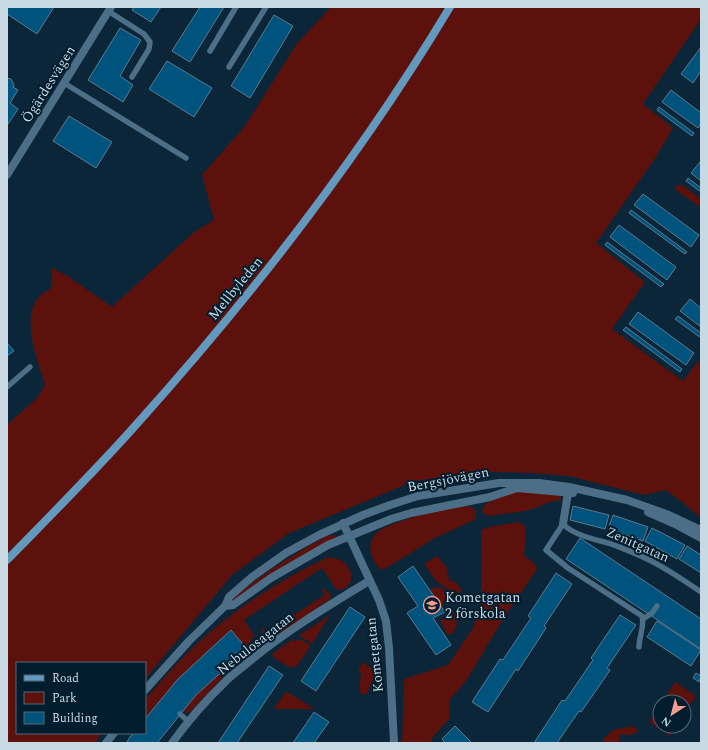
<svg xmlns="http://www.w3.org/2000/svg" width="708" height="750" viewBox="0 0 708 750" font-family="Spectral,serif">
<style>
.green{fill:#5d110d}
.building{fill:#00537c;stroke:#5d7a8f}
.lines{fill:none;stroke-linecap:round;stroke-linejoin:round}
.service{stroke:#4c6e86;stroke-width:5.5}
.minor{stroke:#4c6e86;stroke-width:8}
.tertiary{stroke:#4c6e86;stroke-width:8}
.secondary{stroke:#6199bf;stroke-width:8}
.labels{text-anchor:middle;stroke-width:4;stroke-linejoin:round;paint-order:stroke}
.street-label{font-size:14px;fill:#c9d9e4;stroke:#021d2d}
.poi-label{font-size:14px;fill:#c9d9e4;stroke:#021d2d;text-anchor:start}
</style>
<rect width="100%" height="100%" fill="#0b2638"/>
<path class="green" d="M331 7H701V19L643 104 673 128 654 160 596 243 645 282 612 329 683 381 698 361 701 364V518L682 502 666 490 644 495 569 476 532 473 495 472 459 475 414 481 289 533 232 575 145 679V663H17V733H102L95 743H7V425L37 398 45 385C38 361 20 319 39 297 42 294 47 291 51 288L52 268 66 275 112 307 193 233 214 220 202 175 245 126 296 45Z
M681 184 701 199V208L676 190 675 187Z
M521 491 557 494 563 500C547 501 543 506 529 510 516 513 501 514 488 516L482 512 485 504 505 495Z
M469 506 476 511V519L435 538 385 569H380C370 559 365 540 379 531 394 520 449 507 469 506Z
M518 522 526 527 524 556 534 563 537 569 502 621 466 681 450 699 449 719 432 738 431 743H402L404 679 448 665 473 628 479 607 481 592 482 558 481 530 489 527Z
M330 535 338 536 285 565 231 602 230 601C259 576 290 556 323 538Z
M437 556 447 568 449 580 455 582 462 590 454 596 449 590 436 581 424 564Z
M326 558C353 555 360 587 339 590L336 589 322 568 244 620 255 637 251 638V645L254 646 255 648 254 650 250 651 247 649 231 630 178 679 145 719V700C166 675 189 649 215 628 248 600 287 577 326 558Z
M437 587 444 589 447 592 446 599 442 605 437 597 435 598 430 589Z
M321 588C326 590 329 591 331 596L330 599 275 637 270 638 263 635 262 631V628L267 632 325 595Z
M454 611 459 619 456 621 457 624 453 634H447L440 620Z
M330 615 312 644 299 635Z
M293 639 295 641 301 639 311 646 297 666 290 668 273 657 272 654Z
M240 655 242 658V661L222 678 190 712 187 713 183 711 196 695Z
M362 662 377 671 366 695 359 693 361 673 358 672Z
M675 682 696 696 684 715V702H662Z
M287 692 313 708V709H274L285 693Z
M660 705V726H676L670 736 649 722Z
M632 726 639 731 631 735 619 734V743H603V739L613 730Z"/>
<path class="building" d="M7 7H54L37 34 7 14Z
M134 7H161L151 22 132 10Z
M200 7H224L190 62 172 51Z
M274 15 293 26 250 98 231 86Z
M120 28 141 40 120 76 133 85 123 102 88 80Z
M701 47V71L693 83 681 74Z
M167 61 212 88 194 117 149 89Z
M7 78 11 79 14 85 13 87 18 90 10 103 18 109 8 124H7Z
M671 90 701 113V124L698 128 662 102Z
M659 107 694 133 692 136 657 110Z
M69 116 112 142 96 168 53 141Z
M700 162H701V181L691 173Z
M688 178 701 188V192L686 181Z
M643 194 699 235 691 247 634 205Z
M631 210 687 252 685 254 629 213Z
M619 225 676 267 667 280 610 237Z
M607 242 664 284 661 287 605 245Z
M690 299 701 308V327L680 311Z
M638 312 694 353 686 365 629 324Z
M678 316 701 333V338L675 319Z
M626 327 682 369 680 372 623 330Z
M7 343 14 351 7 356Z
M573 506 609 515 605 529 570 520Z
M613 515 648 527 643 541 608 529Z
M652 528 685 545 677 559 645 541Z
M580 538 701 619V649L566 559Z
M687 546 701 555V573L679 559Z
M413 566 445 612 433 618 451 645 436 655 407 613 418 606 398 577Z
M556 573 572 584 544 626 546 628 518 671 516 669 488 712 472 702 500 659 503 660 531 618 528 616Z
M350 607 365 617 316 691 301 681Z
M620 615 636 625 607 668 610 670 602 682 581 712 579 711 557 743H534L562 700 565 701 593 660 591 658Z
M657 621 701 650 691 666 647 637Z
M231 630 247 649 196 695 157 743H126L133 733H145V719L178 679Z
M269 666 283 675 237 743H218Z
M696 673 701 676 699 682 693 678Z
M314 712 329 722 314 743H293Z
M455 726 472 743H445L442 739Z"/>
<g class="lines">
<path class="service" d="M108 11 144 34 150 42 149 49 132 77
M210 51 236 7
M229 67 266 7
M64 83 186 158
M7 387 30 367
M643 619 652 613 657 606
M639 647C639 636 645 626 642 616L568 568 546 550 563 524C574 536 599 540 614 545 624 549 635 553 645 558 665 567 683 580 701 592
M243 653 250 661
M180 714 188 721"/>
<path class="minor" d="M7 175 111 7
M343 523 379 600 386 621 389 648 394 743
M563 524 569 487
M172 743C188 721 205 701 224 683 230 676 238 671 245 665 283 633 326 607 369 581"/>
<path class="tertiary" d="M648 512 675 524 701 538
M225 606 233 605 271 578 328 545 391 519 411 513 490 497 517 488 573 493
M145 690 189 641 225 606 229 597 252 577 286 553 319 535 363 515 390 505 418 496 499 483H539L569 487 627 500 669 515 701 530
M106 743 114 733"/>
<path class="secondary" d="M7 560C50 516 94 472 135 426 252 296 360 157 450 7"/>
</g>
<defs>
<g id="school-ring" transform="scale(0.9)"><circle r="9.5" fill="#021d2d" stroke="#f59c90" stroke-width="1.5"/><path d="M0-5L7-2L0 1L-7-2ZM-4 1L0 2.5L4 1V4Q0 6-4 4Z" fill="#f59c90"/></g>
</defs>
<g fill-rule="evenodd">
<use href="#school-ring" x="432" y="605"/>
</g>
<g class="labels">
<g class="street-label">
<text transform="translate(48 84) rotate(-58)" y="5">Ögärdesvägen</text>
<text transform="translate(235 288) rotate(-51)" y="5">Mellbyleden</text>
<text transform="translate(448 479) rotate(-11)" y="5">Bergsjövägen</text>
<text transform="translate(638 544) rotate(24)" y="5">Zenitgatan</text>
<text transform="translate(255 643) rotate(-38)" y="5">Nebulosagatan</text>
<text transform="translate(374 655) rotate(-96)" y="5">Kometgatan</text>
</g>
<g class="poi-label">
<text x="445" y="602">Kometgatan<tspan x="445" dy="16">2 förskola</tspan></text>
</g>
</g>
<rect width="708" height="750" fill="none" stroke="#c9d9e4" stroke-width="16"/>
<rect x="16" y="662" width="130" height="72" fill="#021d2d" stroke="#526876"/>
<rect x="24" y="675" width="20" height="6" fill="#6199bf" stroke="#526876"/>
<text x="52" y="682" font-size="12" fill="#c9d9e4">Road</text>
<rect x="24" y="692" width="20" height="12" fill="#5d110d" stroke="#526876"/>
<text x="52" y="702" font-size="12" fill="#c9d9e4">Park</text>
<rect x="24" y="712" width="20" height="12" fill="#00537c" stroke="#526876"/>
<text x="52" y="722" font-size="12" fill="#c9d9e4">Building</text>
<g transform="translate(672 714) rotate(216)"><circle r="19" fill="#021d2d" stroke="#526876"/>
<path d="M0-3L7 15L0 10L-7 15Z" fill="#f59c90"/>
<text y="-6" font-size="11" font-weight="bold" text-anchor="middle" fill="#c9d9e4">N</text>
</g>
</svg>
